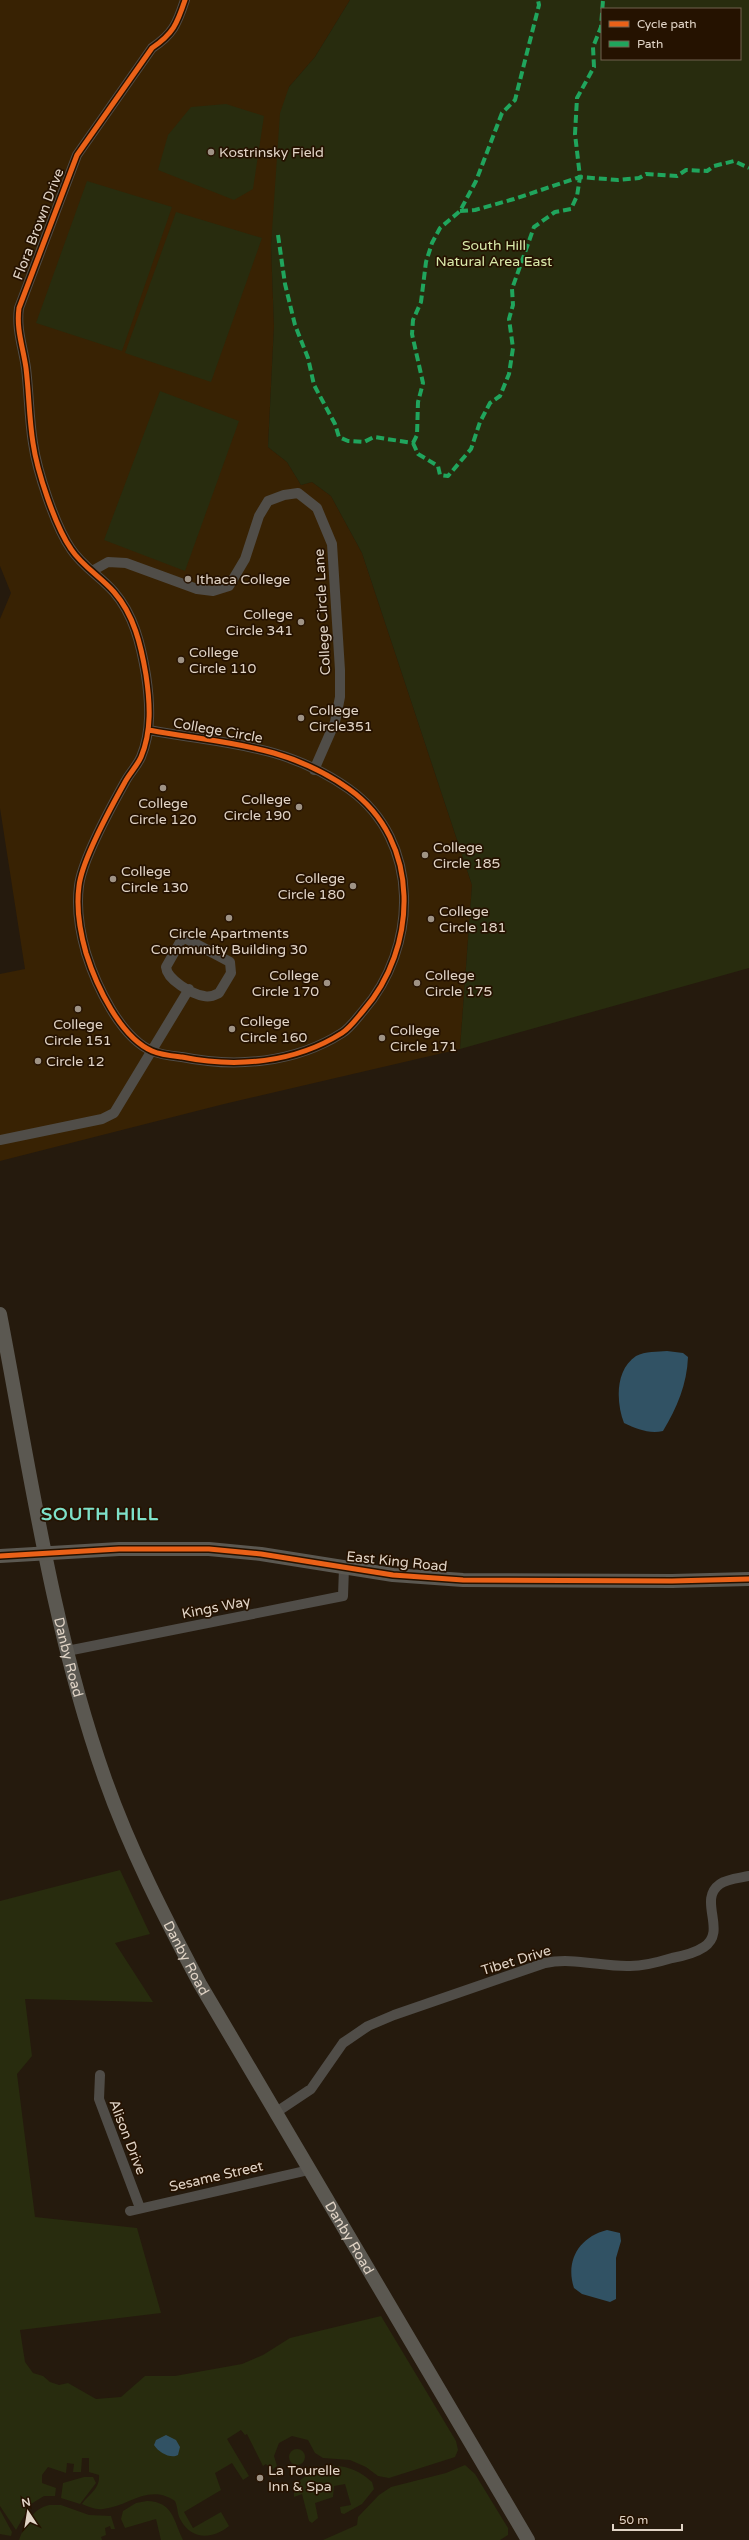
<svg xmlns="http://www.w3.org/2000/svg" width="749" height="2540" viewBox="0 0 749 2540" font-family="'Varela Round',sans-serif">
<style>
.built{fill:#382203}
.green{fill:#282c0e;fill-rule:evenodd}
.water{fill:#315264}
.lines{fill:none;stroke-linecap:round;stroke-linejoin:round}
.street{stroke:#504d48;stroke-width:10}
.secondary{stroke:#5b5851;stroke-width:14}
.quiet{stroke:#20a55d;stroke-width:4;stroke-dasharray:8 4;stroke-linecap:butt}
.cycleway-casing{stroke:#251200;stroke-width:8}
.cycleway{stroke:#ea6118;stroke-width:5}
.poi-dot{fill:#9f9385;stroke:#251200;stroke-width:1.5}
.labels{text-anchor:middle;stroke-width:3.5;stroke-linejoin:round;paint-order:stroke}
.poi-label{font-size:14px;fill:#e1d4c6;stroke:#251200;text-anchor:start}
.street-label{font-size:14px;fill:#e1d4c6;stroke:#251200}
.park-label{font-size:14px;fill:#d9eaaa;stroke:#251200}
.district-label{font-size:18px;font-weight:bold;letter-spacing:1px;fill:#7ee1c9;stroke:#251200}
</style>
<rect width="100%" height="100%" fill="#251a0d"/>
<path class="built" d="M0 0H350L315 57 289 87 271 245 274 326 268 447 287 462 301 485 312 482 331 496 362 553 472 885 460 1049 224 1104 0 1161V974L25 969 0 808V619L11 593 0 566Z"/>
<path class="green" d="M350 0H749V968L460 1049 472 885 362 553 331 496 312 482 301 485 287 462 268 447 274 326 271 245 280 113 289 87 315 57ZM602 9H740V59H602Z
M226 104 264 116 253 189 234 200 158 170 168 135 191 107Z
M87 181 172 207 122 351 36 323Z
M176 212 262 238 211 382 125 353Z
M160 391 239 421 185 571 104 540Z
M120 1870 150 1934 115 1943 153 2002 25 1999 32 2056 17 2074 35 2217 137 2228 161 2313 20 2330 25 2362 33 2373 43 2376 50 2382 59 2385 68 2383 96 2399 121 2397 145 2376H175L242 2364 263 2355 290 2338 381 2316 456 2441 458 2450 455 2457 389 2478 378 2476 366 2467 350 2460 323 2458 315 2453 308 2440 292 2436 279 2443 274 2456 277 2466 272 2470 266 2464 263 2466 247 2434 245 2435 241 2430 227 2439 249 2476 243 2480 232 2463 215 2473 221 2490 184 2512 193 2528 221 2512 229 2526C212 2540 191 2540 180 2519 177 2513 178 2508 175 2501 148 2483 128 2507 103 2509 96 2510 89 2507 82 2504 89 2494 100 2489 99 2475L89 2472V2458H82L81 2472H73L74 2464 67 2463 66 2473 48 2467 42 2475V2483L56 2488 55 2496H44L31 2504 16 2530 0 2506V1901Z
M289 2457a8 8 0 1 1 16 0a8 8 0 1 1-16 0Z
M465 2465 475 2474 508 2528V2535L500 2540H323L357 2525 358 2517 379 2495 391 2487 446 2473Z
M334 2466C349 2466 361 2472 372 2482L374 2489 362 2504 344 2514 341 2513 340 2507 351 2505 345 2484 334 2486 333 2497 315 2503 318 2518 312 2523 309 2521 302 2494 294 2497C292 2477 318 2469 334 2466Z
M84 2477H93L96 2483 80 2504 61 2498 63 2483Z
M147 2501C173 2502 173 2519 183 2540H161L156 2519 125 2528 121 2519 123 2511 136 2503Z
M49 2505H61L89 2515 111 2516 115 2529H111L110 2526 105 2528 106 2535 101 2537 102 2540H19C25 2525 32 2509 49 2505Z
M0 2510 12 2532 11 2536 0 2534Z"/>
<path class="water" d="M667 1351 683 1353 688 1357C687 1384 677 1408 663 1431 649 1434 637 1429 624 1423 616 1402 615 1370 636 1356 645 1351 658 1352 667 1351Z
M607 2230 620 2233 621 2241 616 2258V2299L610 2302 582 2294 574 2288C565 2261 579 2237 607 2230Z
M166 2435 176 2440 180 2447 178 2455C171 2459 159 2453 154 2445L156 2440Z"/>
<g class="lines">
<path class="street" d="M92 571 108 562 126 563 197 589 213 591 229 586 245 559 259 516 268 501 284 495 298 493 317 508 332 544 340 670V697L335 722 314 770
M149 730C222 744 284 743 349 789 422 841 418 948 363 1011 357 1018 350 1028 342 1033 295 1063 236 1068 182 1057 173 1056 161 1055 152 1051 120 1037 96 985 86 953 80 932 76 908 79 886 82 860 111 807 125 782 129 774 137 766 141 757 152 731 150 702 146 675 141 645 134 615 114 592 101 577 82 566 71 549 55 526 37 471 33 443 29 418 29 393 26 368 23 347 16 329 19 308L77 155 152 48C173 34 177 24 185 0
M183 937 230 962 231 973 219 993C215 995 210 998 204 996 192 994 167 980 166 967Z
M0 1140 102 1119 114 1113 189 989
M67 1651 343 1596 344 1568
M100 2075 99 2099 140 2208
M275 2113 311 2089 343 2043 368 2026 394 2015 545 1963C573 1957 602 1967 630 1966 645 1966 659 1962 672 1958 683 1956 695 1953 704 1947 728 1931 697 1900 720 1884 727 1879 740 1878 749 1876
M130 2211 309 2170"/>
<g class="secondary">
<path id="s1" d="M0 1314C30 1470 52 1629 105 1779 130 1850 165 1918 200 1984L528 2540"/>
<path d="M0 1556 119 1549H209L261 1554 393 1575 463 1580 672 1581 749 1579"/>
</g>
<path class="quiet" d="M460 211 475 210 514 199 580 177 618 180 639 178 646 174 677 176 686 170 707 171 714 166 734 161 749 168
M278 235 285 284 295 325 308 358 314 385 335 424 339 437 348 441 364 442 374 437 413 443
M413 443 418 454 438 466 440 475 448 476 471 449 480 422 490 403 500 396 509 374 513 348 509 319 513 305 512 289 534 227 555 212 571 209 577 196 580 177 575 134 577 98 594 67 593 47 601 27 603 0
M413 443 417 435 418 402 423 383 412 334 413 320 421 302 426 262 432 243 440 228 460 211 476 181 502 113 515 100 539 5 538 0"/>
<g class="cycleway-casing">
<path id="cycleway" d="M149 730C222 744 284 743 349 789 422 841 418 948 363 1011 357 1018 350 1028 342 1033 295 1063 236 1068 182 1057 173 1056 161 1055 152 1051 120 1037 96 985 86 953 80 932 76 908 79 886 82 860 111 807 125 782 129 774 137 766 141 757 152 731 150 702 146 675 141 645 134 615 114 592 101 577 82 566 71 549 55 526 37 471 33 443 29 418 29 393 26 368 23 347 16 329 19 308L77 155 152 48C173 34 177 24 185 0
M0 1556 119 1549H209L261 1554 393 1575 463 1580 672 1581 749 1579"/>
</g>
<use href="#cycleway" class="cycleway"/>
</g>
<g class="poi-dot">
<circle cx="211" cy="152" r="4"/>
<circle cx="188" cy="579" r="4"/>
<circle cx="301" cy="622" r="4"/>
<circle cx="181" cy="660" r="4"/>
<circle cx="301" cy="718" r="4"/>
<circle cx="163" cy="788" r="4"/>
<circle cx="299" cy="807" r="4"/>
<circle cx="425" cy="855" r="4"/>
<circle cx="113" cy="879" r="4"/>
<circle cx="353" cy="886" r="4"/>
<circle cx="229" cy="918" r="4"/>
<circle cx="431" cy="919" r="4"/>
<circle cx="327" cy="983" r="4"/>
<circle cx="417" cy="983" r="4"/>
<circle cx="78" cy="1009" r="4"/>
<circle cx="232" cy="1029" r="4"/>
<circle cx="382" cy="1038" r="4"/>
<circle cx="38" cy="1061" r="4"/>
<circle cx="260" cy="2478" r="4"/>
</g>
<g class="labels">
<g class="poi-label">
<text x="219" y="157">Kostrinsky Field</text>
<text x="196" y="584">Ithaca College</text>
<text x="293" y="619" text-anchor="end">College<tspan x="293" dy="16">Circle 341</tspan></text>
<text x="189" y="657">College<tspan x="189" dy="16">Circle 110</tspan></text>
<text x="309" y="715">College<tspan x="309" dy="16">Circle351</tspan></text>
<text x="291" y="804" text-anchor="end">College<tspan x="291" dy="16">Circle 190</tspan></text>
<text x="163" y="808" text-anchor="middle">College<tspan x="163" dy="16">Circle 120</tspan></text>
<text x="433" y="852">College<tspan x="433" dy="16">Circle 185</tspan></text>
<text x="121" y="876">College<tspan x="121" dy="16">Circle 130</tspan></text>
<text x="345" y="883" text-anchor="end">College<tspan x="345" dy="16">Circle 180</tspan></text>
<text x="439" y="916">College<tspan x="439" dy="16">Circle 181</tspan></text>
<text x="229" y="938" text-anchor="middle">Circle Apartments<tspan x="229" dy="16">Community Building 30</tspan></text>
<text x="319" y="980" text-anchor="end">College<tspan x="319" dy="16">Circle 170</tspan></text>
<text x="425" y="980">College<tspan x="425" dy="16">Circle 175</tspan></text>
<text x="240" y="1026">College<tspan x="240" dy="16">Circle 160</tspan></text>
<text x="78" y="1029" text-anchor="middle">College<tspan x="78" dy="16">Circle 151</tspan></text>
<text x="390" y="1035">College<tspan x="390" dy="16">Circle 171</tspan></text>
<text x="46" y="1066">Circle 12</text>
<text x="268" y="2475">La Tourelle<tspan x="268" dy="16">Inn &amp; Spa</tspan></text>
</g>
<g class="street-label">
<text transform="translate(38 224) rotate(-69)" y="5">Flora Brown Drive</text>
<text transform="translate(322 612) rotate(-93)" y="5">College Circle Lane</text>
<text transform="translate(218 730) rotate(10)" y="5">College Circle</text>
<text transform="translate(397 1561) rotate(6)" y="5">East King Road</text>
<text transform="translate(216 1607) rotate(-11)" y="5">Kings Way</text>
<text dy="5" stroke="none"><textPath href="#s1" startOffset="350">Danby Road</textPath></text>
<text dy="5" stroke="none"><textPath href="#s1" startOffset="674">Danby Road</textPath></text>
<text transform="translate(516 1960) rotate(-17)" y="5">Tibet Drive</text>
<text transform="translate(128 2137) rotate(69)" y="5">Alison Drive</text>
<text transform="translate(216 2176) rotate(-13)" y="5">Sesame Street</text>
<text dy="5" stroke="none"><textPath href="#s1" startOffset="998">Danby Road</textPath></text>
</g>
<g class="park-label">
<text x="494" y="250">South Hill<tspan x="494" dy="16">Natural Area East</tspan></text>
</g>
<g class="district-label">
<text x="100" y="1520">SOUTH HILL</text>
</g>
</g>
<rect x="601" y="8" width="140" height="52" fill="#251200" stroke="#70604f"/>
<rect x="609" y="21" width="20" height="6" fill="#ea6118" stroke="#70604f"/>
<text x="637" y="28" font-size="12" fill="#e1d4c6">Cycle path</text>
<rect x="609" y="41" width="20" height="6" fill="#20a55d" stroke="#70604f"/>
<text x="637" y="48" font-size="12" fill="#e1d4c6">Path</text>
<g transform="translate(28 2512) rotate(348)" stroke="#251200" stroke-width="3" paint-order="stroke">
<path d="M0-3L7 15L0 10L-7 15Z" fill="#e1d4c6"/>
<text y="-6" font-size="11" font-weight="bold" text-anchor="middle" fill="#e1d4c6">N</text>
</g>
<path d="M613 2524v6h69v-6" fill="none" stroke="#e1d4c6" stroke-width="2"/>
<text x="619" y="2524" font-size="12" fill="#e1d4c6" stroke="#251200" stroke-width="3" paint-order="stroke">50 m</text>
</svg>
